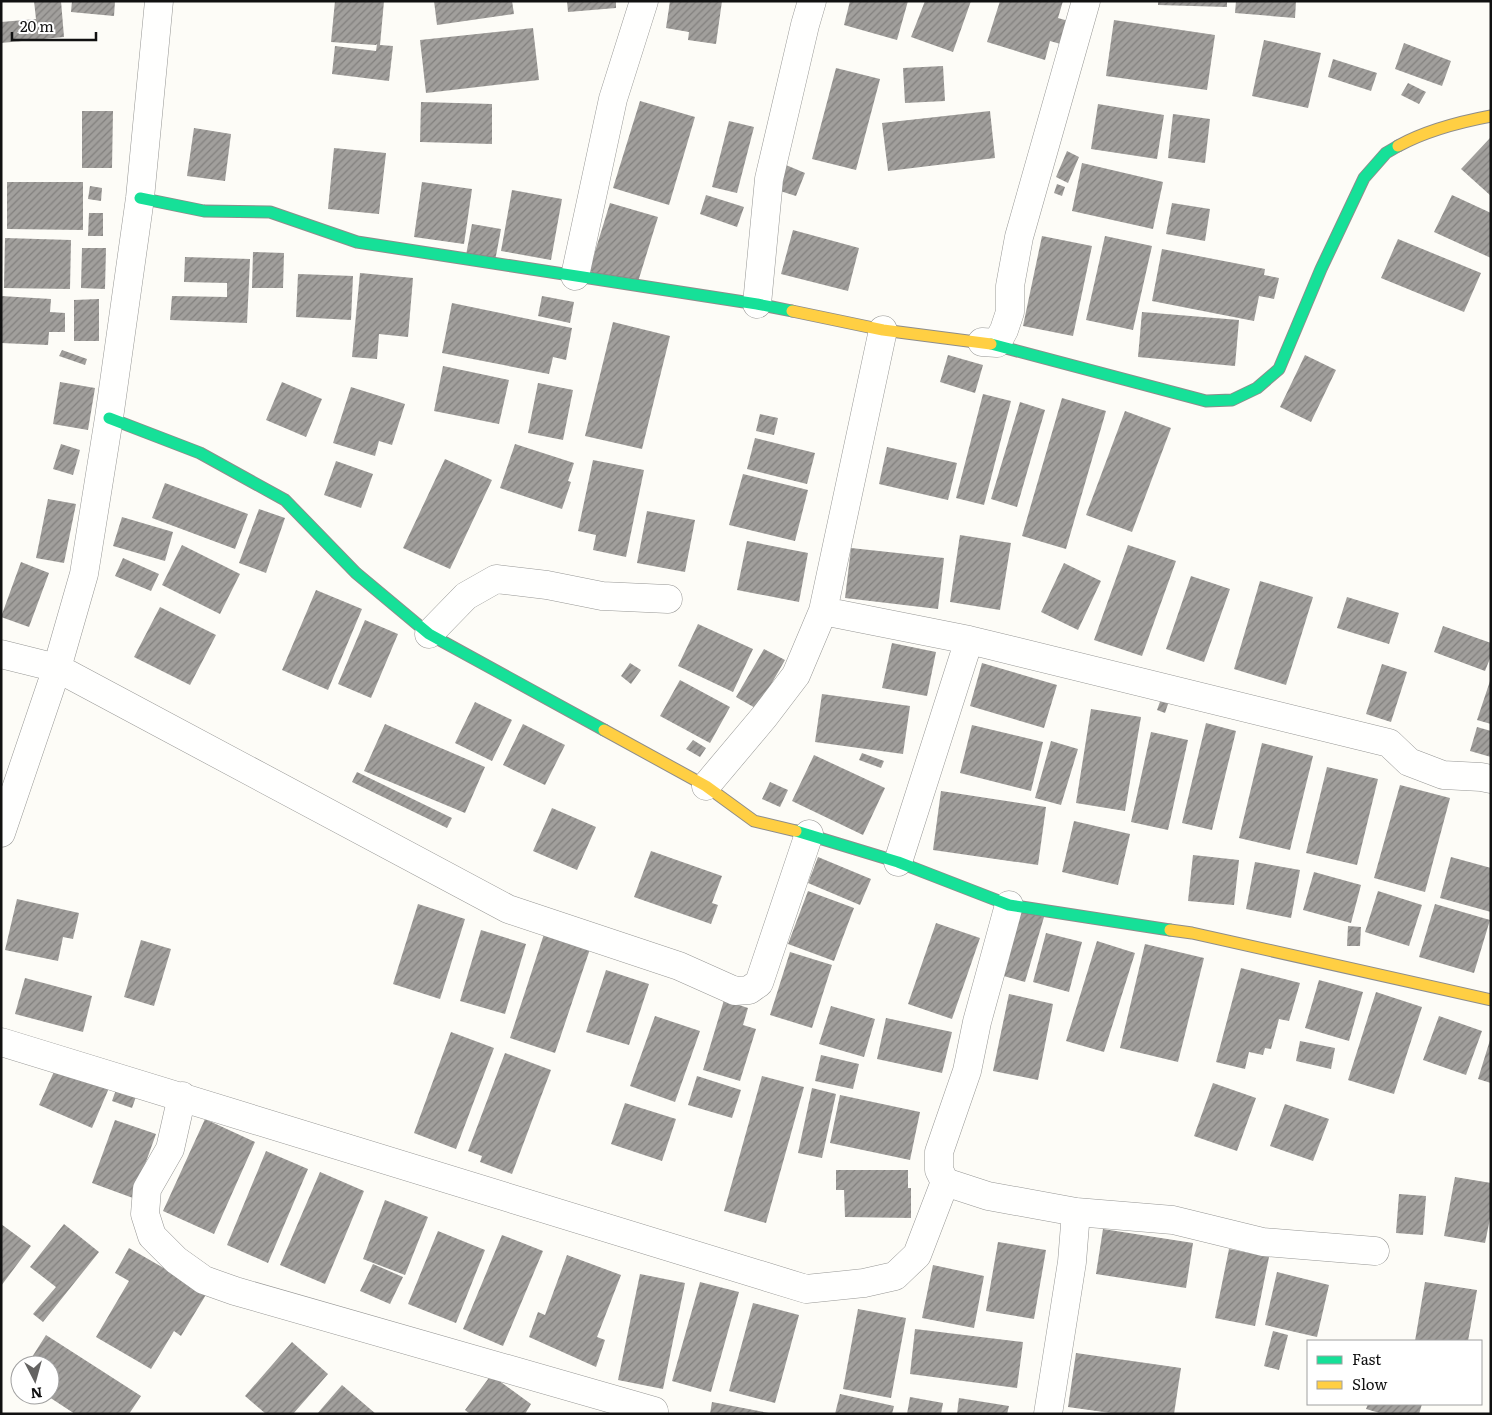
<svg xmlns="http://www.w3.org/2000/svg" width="1492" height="1415" viewBox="0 0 1492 1415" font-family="Literata,serif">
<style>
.building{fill:url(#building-hatch)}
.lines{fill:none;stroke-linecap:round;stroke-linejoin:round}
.street-casing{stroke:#979795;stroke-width:29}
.fast-casing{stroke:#8e8d8b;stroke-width:13}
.slow-casing{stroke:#8e8d8b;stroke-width:13}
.street{stroke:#fffffe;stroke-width:28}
.fast{stroke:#16e098;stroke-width:11}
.slow{stroke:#ffcf43;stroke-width:11}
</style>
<defs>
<pattern id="building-hatch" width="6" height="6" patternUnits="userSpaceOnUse" patternTransform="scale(1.25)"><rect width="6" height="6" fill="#a19f9c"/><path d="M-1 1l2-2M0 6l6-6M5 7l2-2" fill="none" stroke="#82807e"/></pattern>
</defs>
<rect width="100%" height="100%" fill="#fdfcf7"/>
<path class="building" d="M34 1H61L64 37 1 43V22L36 19Z
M72 1H115L114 16 71 12Z
M335 1H384L380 45 393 46 389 81 332 74 335 46 376 51 377 44 376 45 331 42Z
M434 1H512L514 14 437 25Z
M567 1H616V8L568 12Z
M670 1H722L716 44 688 40 689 32 666 28Z
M850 1H908L897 40 844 25Z
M925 1H971L953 52 911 37Z
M1000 1H1063L1058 18 1072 22 1064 45 1050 41 1045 60 987 42Z
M1158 1H1227V7L1158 5Z
M1236 1H1296L1295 18 1235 13Z
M1114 20 1215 35 1207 90 1106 76Z
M533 28 539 80 426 93 420 40Z
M1264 40 1321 53 1308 108 1252 96Z
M1404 43 1451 61 1442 86 1395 69Z
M1333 59 1377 73 1371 91 1328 77Z
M943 66 945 101 905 103 903 68Z
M836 68 880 79 856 170 812 159Z
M1408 83 1426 92 1419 104 1401 95Z
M640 101 695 117 669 205 613 188Z
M421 102 492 104V144L420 142Z
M1098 104 1164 115 1157 159 1091 149Z
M82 111H113L112 168H82Z
M990 111 995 158 888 171 882 123Z
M1173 114 1210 119 1205 163 1168 158Z
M729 121 754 127 737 193 712 187Z
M194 128 231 134 225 181 187 176Z
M1491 137V196L1461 169Z
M334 148 386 153 379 214 328 209Z
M1067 151 1079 157 1068 183 1056 177Z
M1082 163 1163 182 1153 229 1072 211Z
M786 165 805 173 796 196 777 190Z
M7 182H83V230L7 229Z
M422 182 472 189 464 244 414 237Z
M1057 184 1065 187 1062 196 1054 193Z
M90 186 102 188 101 201 88 199Z
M512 190 562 199 551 260 501 251Z
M706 195 744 207 737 227 700 214Z
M1452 195 1491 213V258L1434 232Z
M610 203 658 217 637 285 589 271Z
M1172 203 1210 209 1205 241 1166 234Z
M89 213H103V236H88Z
M472 224 501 229 495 261 466 255Z
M793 230 859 248 848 291 781 274Z
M1042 236 1092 246 1073 336 1023 326Z
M1105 236 1152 246 1133 330 1086 320Z
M5 238 71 240 70 289 4 288Z
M1398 239 1481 273 1464 312 1381 278Z
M82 248H106L105 289 81 288Z
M1162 249 1265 269 1264 275 1279 278 1274 299 1259 296 1254 321 1152 301Z
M253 252 284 253 283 288H252Z
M185 257 250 259 247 323 170 320 172 296 227 297V283L184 282Z
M360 273 413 278 408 337 379 334 377 359 352 357Z
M298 274 353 276 351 320 296 317Z
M1 296 51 299 50 312 65 313V332H49L48 345 1 343Z
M542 296 574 302 570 323 538 316Z
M99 299V341H74V300Z
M452 303 572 328 566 360 553 357 549 374 442 353Z
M1142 312 1239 320 1235 366 1138 357Z
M613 322 670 336 642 449 585 436Z
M62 350 87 359 85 365 59 356Z
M948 355 983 365 975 393 940 382Z
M1305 355 1336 370 1311 422 1280 407Z
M443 366 509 380 499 424 434 411Z
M60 382 95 388 88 430 53 424Z
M282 382 322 399 306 437 266 420Z
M538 383 573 390 563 440 528 433Z
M351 387 405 404 392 445 379 441 375 456 333 443Z
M983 394 1011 401 984 505 956 498Z
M1062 398 1106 411 1066 549 1022 536Z
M1020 402 1045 410 1017 507 991 499Z
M1125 411 1171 428 1132 532 1086 515Z
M760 414 778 418 774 435 756 431Z
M755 438 815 453 807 484 747 469Z
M61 444 80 450 73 475 53 469Z
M515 444 574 463 568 481 571 482 562 509 500 488Z
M887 447 957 463 948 500 879 484Z
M445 459 492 480 450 569 403 548Z
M593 460 644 470 626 557 593 550 596 535 578 531Z
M336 461 373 474 361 508 324 495Z
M743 474 808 490 795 541 729 525Z
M165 483 248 514 235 549 152 518Z
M48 499 76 504 64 563 36 558Z
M259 509 285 518 266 573 239 563Z
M647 511 695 520 685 572 637 563Z
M122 517 173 532 165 561 113 546Z
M960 535 1011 543 1000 610 950 602Z
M747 541 808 553 799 602 737 590Z
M182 545 240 574 220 614 162 585Z
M1128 545 1176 561 1142 656 1094 640Z
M851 548 944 558 938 609 845 598Z
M123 558 159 574 151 591 115 576Z
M21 562 49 573 29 627 1 617Z
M1064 563 1101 581 1078 630 1041 612Z
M1191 576 1230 589 1204 662 1166 649Z
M1260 581 1313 597 1286 685 1234 669Z
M316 590 362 609 328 690 282 670Z
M1347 597 1399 613 1389 644 1337 628Z
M160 607 216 635 190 685 134 657Z
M365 620 398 634 371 698 338 684Z
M698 624 753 649 733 692 678 666Z
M1443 626 1491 643V656L1485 671 1434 652Z
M892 643 936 652 927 696 882 688Z
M764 649 785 660 757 709 736 697Z
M630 663 641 670 631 684 621 676Z
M982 663 1057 685 1044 728 970 706Z
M1382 664 1407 672 1391 722 1366 714Z
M680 680 730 707 710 743 660 716Z
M1490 681H1491V724L1477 720Z
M822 694 910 706 903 754 815 742Z
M1161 699 1169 701 1165 713 1157 710Z
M475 702 512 720 492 761 455 743Z
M1091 709 1141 717 1125 811 1076 803Z
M1206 723 1236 731 1212 830 1182 823Z
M385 724 485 767 465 813 364 771Z
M523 724 565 745 545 785 503 765Z
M972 725 1043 742 1031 791 960 773Z
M1477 727 1491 731V757L1470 751Z
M1151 732 1188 740 1168 830 1131 822Z
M693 740 706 748 700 757 686 749Z
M1051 741 1078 749 1061 805 1035 798Z
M1262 743 1313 756 1290 850 1239 838Z
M862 753 884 761 881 768 859 760Z
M814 755 885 788 863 835 792 801Z
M1327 767 1378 779 1357 865 1306 853Z
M357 772 452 818 447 828 352 782Z
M770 782 788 790 780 807 762 799Z
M1400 785 1450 798 1425 892 1374 878Z
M941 791 1046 807 1038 865 933 850Z
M552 808 596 827 577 870 533 851Z
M1074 821 1130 834 1118 885 1062 872Z
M651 851 722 876 712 903 718 905 711 924 634 897Z
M1193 855 1239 860 1234 905 1188 901Z
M818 857 871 879 860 905 808 883Z
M1451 857 1491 868V912L1440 898Z
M1255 862 1300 870 1291 918 1246 909Z
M1314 872 1361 885 1351 923 1303 910Z
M808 891 854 908 834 961 788 944Z
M1378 891 1422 905 1409 946 1365 932Z
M17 899 79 913 73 939 63 937 58 961 5 950Z
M418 904 465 919 440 999 393 984Z
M1435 904 1490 920 1474 973 1419 957Z
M1019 910 1044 917 1025 982 1000 975Z
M936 923 980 938 952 1019 908 1004Z
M1348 926 1361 927 1360 946H1347Z
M481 930 526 944 505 1014 460 1001Z
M1046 933 1082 942 1069 992 1033 982Z
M544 934 590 949 555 1053 510 1038Z
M141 940 171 949 154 1006 124 997Z
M1097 941 1135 953 1104 1052 1066 1041Z
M1145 944 1204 958 1178 1062 1120 1048Z
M790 952 832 965 812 1028 770 1015Z
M1241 968 1300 983 1289 1021 1279 1019 1271 1049 1265 1048 1263 1055 1249 1052 1245 1069 1216 1062Z
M606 970 649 984 629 1045 586 1032Z
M25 978 92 996 83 1032 15 1014Z
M1319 980 1363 992 1349 1041 1305 1028Z
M1376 992 1422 1007 1394 1094 1348 1080Z
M1009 994 1053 1004 1038 1080 993 1071Z
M724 1000 748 1008 743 1025 756 1029 740 1081 703 1070Z
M831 1006 875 1019 864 1057 819 1044Z
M655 1016 700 1031 675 1102 630 1086Z
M1439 1016 1482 1031 1466 1075 1423 1060Z
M886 1018 952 1032 942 1073 877 1059Z
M451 1032 494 1048 456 1149 414 1133Z
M1490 1040H1491V1083L1478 1079Z
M1300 1041 1335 1048 1331 1069 1296 1061Z
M505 1053 551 1070 512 1174 480 1162 482 1156 468 1151Z
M821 1055 859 1064 853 1089 815 1081Z
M57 1065 109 1088 92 1128 39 1105Z
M697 1076 741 1090 732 1118 688 1105Z
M762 1076 804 1087 766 1223 724 1211Z
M1213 1083 1256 1098 1237 1151 1194 1136Z
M118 1084 138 1091 132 1108 112 1101Z
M812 1088 836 1094 822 1158 798 1153Z
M840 1095 920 1112 910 1160 830 1143Z
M625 1103 676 1119 662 1161 611 1144Z
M1285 1104 1329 1119 1313 1161 1270 1146Z
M205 1119 255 1142 214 1234 163 1211Z
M115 1120 156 1134 133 1198 92 1183Z
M266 1151 308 1169 268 1263 227 1245Z
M836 1170H908V1188H911V1218L845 1217 844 1190H836Z
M320 1172 364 1191 325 1284 280 1265Z
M1455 1177 1491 1183V1214L1485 1243 1444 1236Z
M1399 1194 1426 1196 1423 1235 1396 1233Z
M385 1200 428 1217 405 1275 363 1259Z
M1 1224 31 1246 1 1286Z
M64 1224 99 1252 43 1322 33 1314 56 1287 30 1267Z
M1103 1229 1193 1243 1186 1288 1096 1274Z
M438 1231 485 1250 456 1323 408 1304Z
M502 1235 543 1251 503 1346 463 1329Z
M998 1242 1046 1250 1034 1319 986 1311Z
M129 1248 207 1293 181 1336 174 1331 151 1369 96 1337 129 1281 115 1273Z
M1229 1249 1269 1257 1255 1326 1215 1318Z
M567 1255 621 1275 597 1337 605 1340 596 1367 529 1337 538 1312 545 1315Z
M373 1264 403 1277 390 1304 360 1291Z
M933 1265 984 1276 974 1328 922 1318Z
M1277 1272 1329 1285 1317 1337 1265 1325Z
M640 1274 685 1283 663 1389 618 1380Z
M700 1282 739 1292 711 1392 672 1381Z
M1425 1282 1477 1290 1468 1341H1415Z
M753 1303 799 1315 775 1403 729 1391Z
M858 1309 906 1318 891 1398 843 1389Z
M915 1329 1023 1342 1017 1388 910 1374Z
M1273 1331 1288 1335 1279 1370 1264 1366Z
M46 1335 141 1396 129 1414H75L46 1395H50V1365H27Z
M292 1342 328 1374 293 1414H266L245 1396Z
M1076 1353 1181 1368 1174 1414H1118L1068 1407Z
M491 1375 531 1404 525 1414H470L465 1410Z
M342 1385 376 1414H317Z
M840 1394 894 1406 892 1414H835Z
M910 1397 943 1403 941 1414H907Z
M959 1398 1009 1406 1007 1414H957Z
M712 1402 769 1413V1414H710Z
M1368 1404H1422L1419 1414H1383L1366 1409Z"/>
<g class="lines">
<g class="street-casing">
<path id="street" d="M575 276 613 99 644 1
M757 304 769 179 805 25 812 1
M982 342 997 343 1004 330 1010 312V286L1019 237 1086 1
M823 611 969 640 1389 743 1409 762 1443 775 1481 777 1491 779
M429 634 466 596 496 579 547 585 602 596 668 599
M1 654 57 668 508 909 679 966 735 991 749 990 759 983 809 834
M706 786 764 717 796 675 823 611 883 330
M1 833 57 668 84 574 109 418 140 198 159 1
M898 862 969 640
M1009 905 977 1022 967 1071 939 1152V1170L945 1182 988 1196 1076 1212 1173 1220 1263 1242 1375 1251
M1 1042 806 1289 864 1283 895 1276 917 1255 945 1182
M182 1096 170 1149 147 1189 145 1214 152 1236 176 1260 204 1280 235 1291 654 1411
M1048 1414 1072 1262 1076 1212"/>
</g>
<g class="fast-casing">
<path id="fast" d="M140 198 204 211 270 212 357 242 757 304 792 311
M991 344 1206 401 1232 400 1257 388 1279 369 1321 269 1364 178 1386 153 1398 146
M109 418 200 453 285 500 356 573 429 634 604 730
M796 831 898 862 1009 905 1170 930"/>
</g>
<g class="slow-casing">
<path id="slow" d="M1398 146C1427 130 1459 122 1491 116
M792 311 883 330 991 344
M604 730 706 786 754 821 796 831
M1170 930 1192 933 1491 1000"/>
</g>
<use href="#street" class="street"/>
<use href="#fast" class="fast"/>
<use href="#slow" class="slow"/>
</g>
<rect width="1492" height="1415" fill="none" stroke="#111111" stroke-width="5"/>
<rect x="1307" y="1340" width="175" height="65" fill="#ffffff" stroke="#a0a0a0"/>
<rect x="1317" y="1356" width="25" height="8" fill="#16e098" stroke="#a0a0a0"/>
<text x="1352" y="1365" font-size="15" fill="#111111">Fast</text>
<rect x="1317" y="1381" width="25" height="8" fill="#ffcf43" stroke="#a0a0a0"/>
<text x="1352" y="1390" font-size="15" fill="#111111">Slow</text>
<g transform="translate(35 1380) rotate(174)"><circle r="24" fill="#ffffff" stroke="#a0a0a0"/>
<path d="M0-4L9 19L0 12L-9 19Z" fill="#646362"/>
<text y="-8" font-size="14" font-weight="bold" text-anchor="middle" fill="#111111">N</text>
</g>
<path d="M12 32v8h84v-8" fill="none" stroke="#111111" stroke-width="2.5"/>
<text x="20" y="32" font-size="15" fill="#111111" stroke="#ffffff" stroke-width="4" paint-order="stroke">20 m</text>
</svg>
